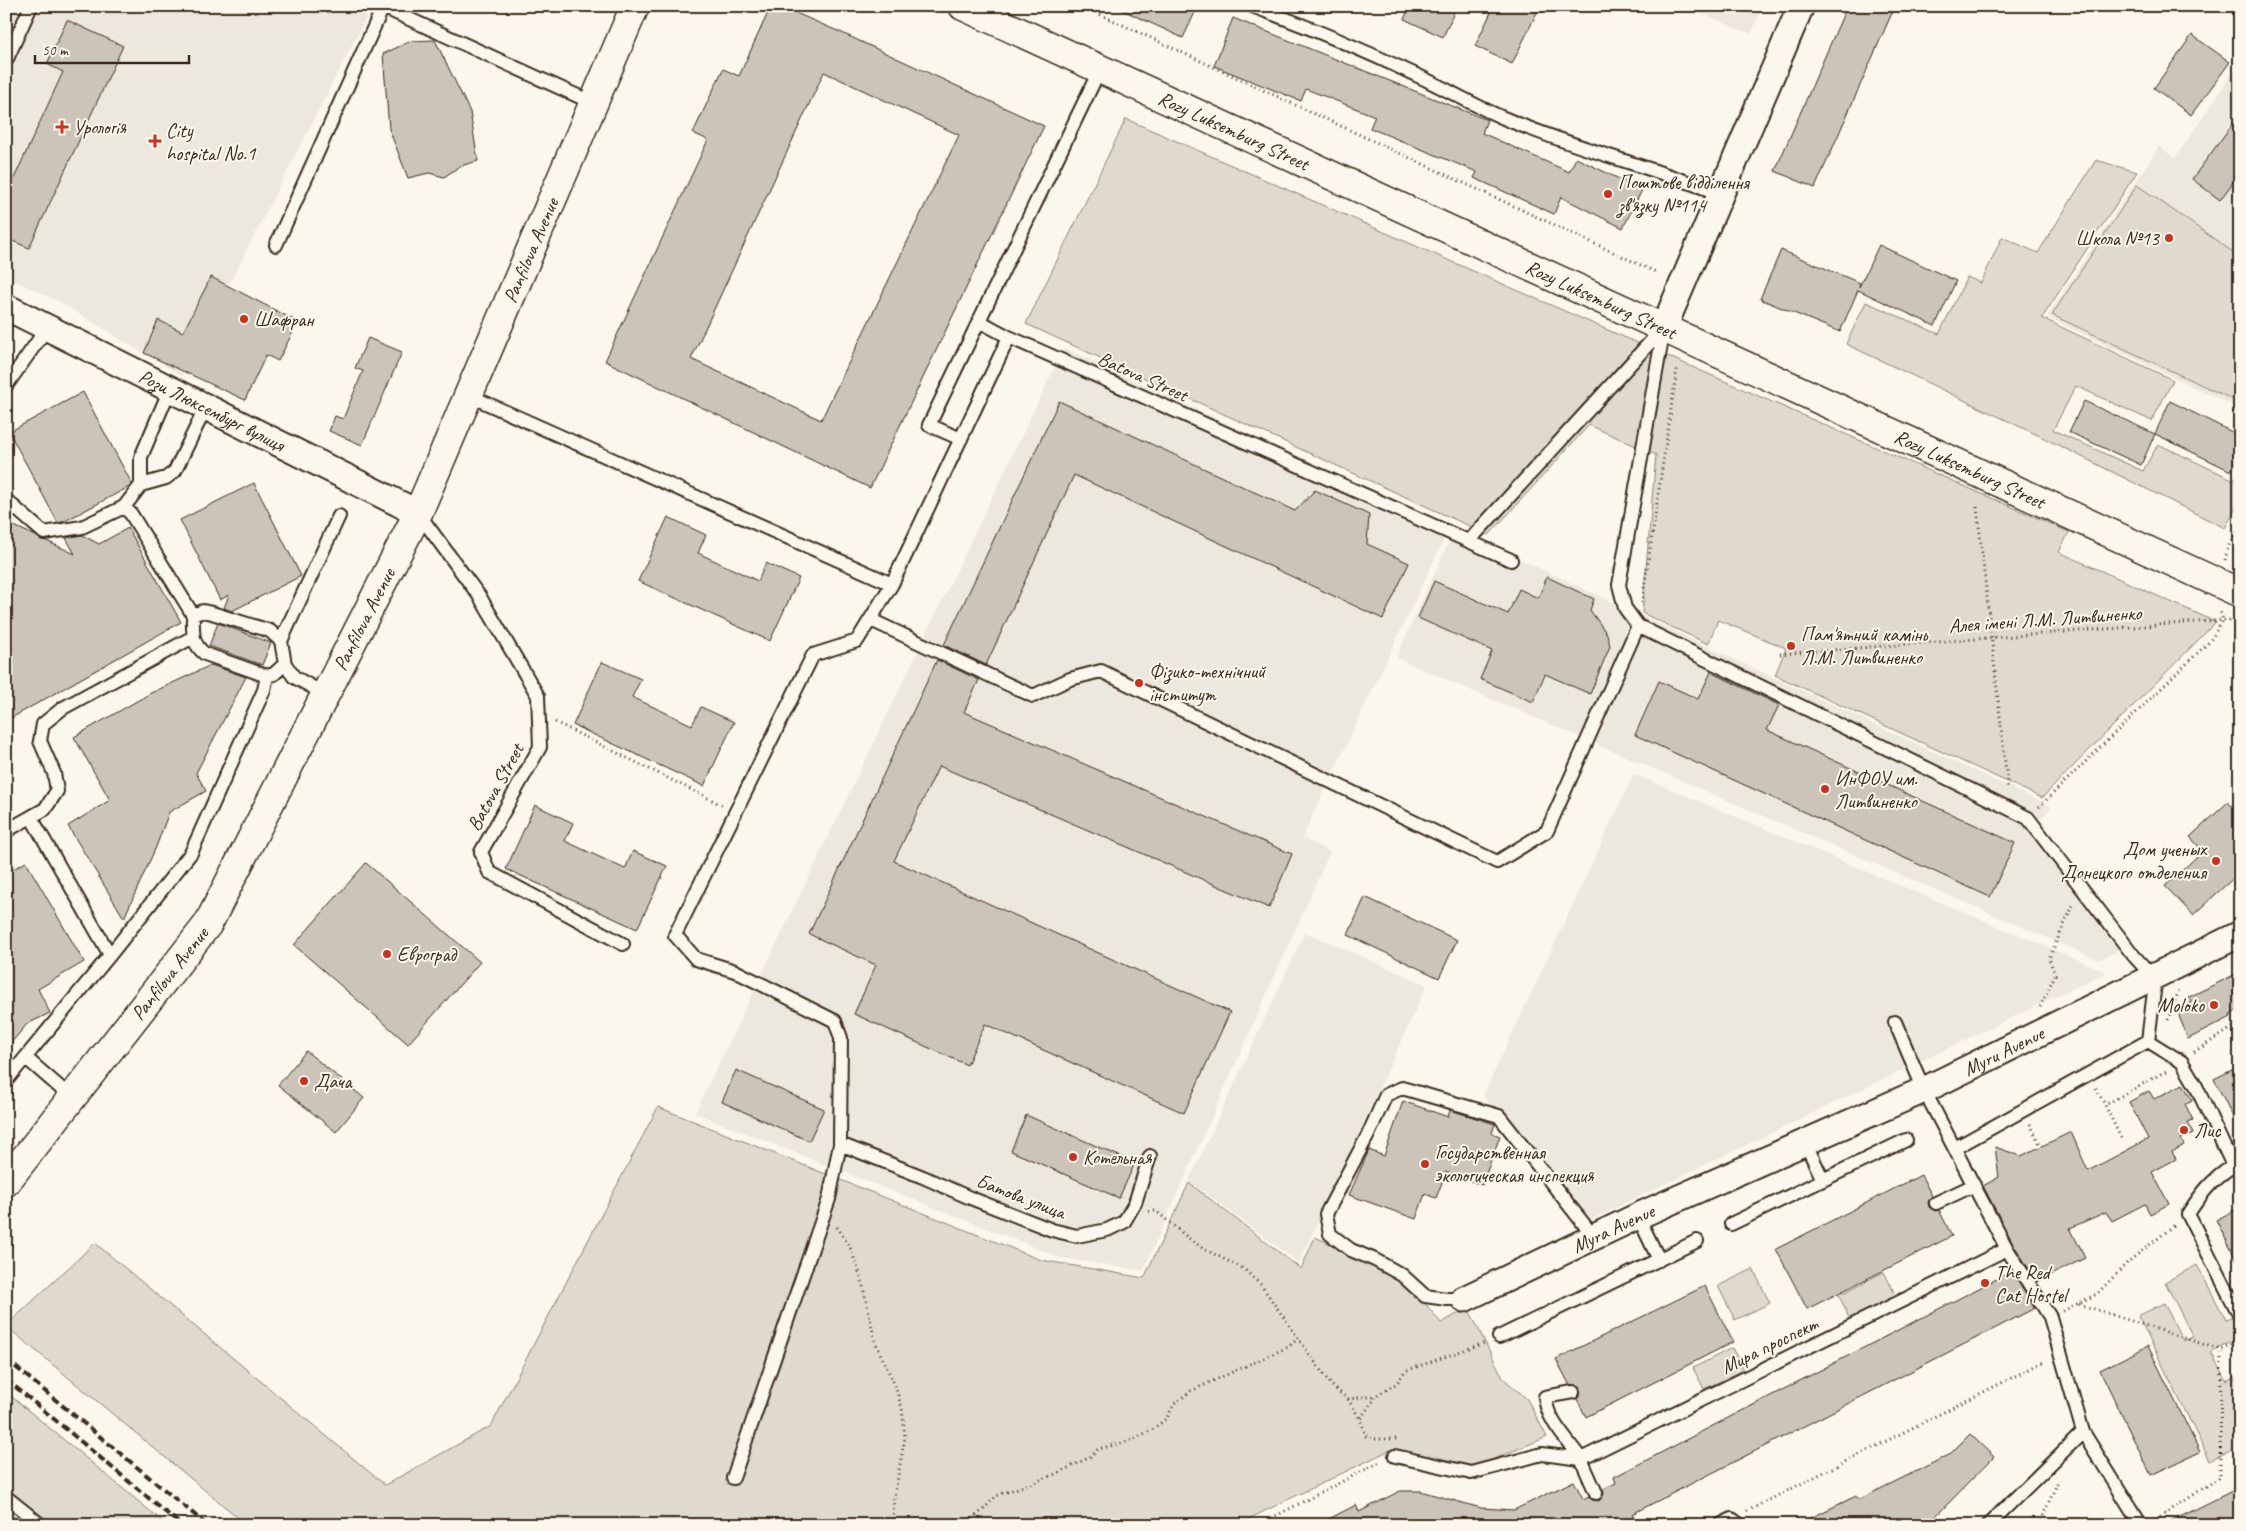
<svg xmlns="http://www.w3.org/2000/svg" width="2246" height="1531" viewBox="0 0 2246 1531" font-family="Caveat,sans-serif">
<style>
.built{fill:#ede8dd}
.green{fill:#dfd9ce;stroke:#8d8276}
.building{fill:#ccc4b9;stroke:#3b2a1e;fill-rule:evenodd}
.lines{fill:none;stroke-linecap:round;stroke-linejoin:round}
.service-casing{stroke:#3b2a1e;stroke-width:16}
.minor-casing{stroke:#3b2a1e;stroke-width:29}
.tertiary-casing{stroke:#3b2a1e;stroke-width:31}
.secondary-casing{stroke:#3b2a1e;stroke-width:31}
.path{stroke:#3b2a1e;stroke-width:3;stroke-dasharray:1 4;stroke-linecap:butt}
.service{stroke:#fbf7ec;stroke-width:12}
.minor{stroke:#fbf7ec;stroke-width:25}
.tertiary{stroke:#fbf7ec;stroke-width:28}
.secondary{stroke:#fbf7ec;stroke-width:28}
.rail{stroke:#3b2a1e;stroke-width:4;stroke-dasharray:8 4;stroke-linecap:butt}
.poi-dot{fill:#c8321e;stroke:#fbf7ec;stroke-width:2}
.labels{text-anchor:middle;stroke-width:4;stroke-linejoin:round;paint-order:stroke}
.poi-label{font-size:20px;fill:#3b2a1e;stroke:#fbf7ec;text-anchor:start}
.street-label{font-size:20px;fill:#3b2a1e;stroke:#fbf7ec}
</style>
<rect width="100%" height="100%" fill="#fbf7ec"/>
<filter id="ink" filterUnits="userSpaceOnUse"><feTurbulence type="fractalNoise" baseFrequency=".02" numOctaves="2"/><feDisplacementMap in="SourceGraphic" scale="10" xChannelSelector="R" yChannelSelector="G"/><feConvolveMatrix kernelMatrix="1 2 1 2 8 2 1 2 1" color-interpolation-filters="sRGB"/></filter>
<g filter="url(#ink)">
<path class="built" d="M6 6H372L182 376 56 300 6 277Z
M1683 6H1764L1751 34Z
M2240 62V409L2047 317 2159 146 2175 158Z
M1064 348 1450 527 1302 838 1330 852 1143 1271 1061 1258 695 1113Z
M1455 529 2052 807 2040 819 2129 945 2099 960 1396 658Z
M1634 774 2107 972 1590 1220 1483 1096Z
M1305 932 1427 985 1299 1263 1189 1181Z"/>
<path class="green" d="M1126 119 2069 532 2059 552 2216 622 2042 798 1775 675 1786 648 1718 620 1708 644 1642 613 1656 455 1589 425 1489 535 1026 324Z
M2096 160 2137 172 2042 318 2173 380 2152 421 2076 386 2053 430 2143 471 2158 444 2234 480 2240 470V501L2225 528 2048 440 1846 344 1866 302 1939 334 1967 277 1981 283 2002 237 2038 253Z
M2137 185 2240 257V403L2052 315Z
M658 1107 1041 1260 1144 1278 1189 1183 1301 1269 1315 1237 1383 1267 1414 1290 1441 1323 1468 1308 1503 1378 1527 1399 1547 1437 1472 1468 1390 1450 1236 1525H247L6 1326 95 1243 385 1485 491 1426Z
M2197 1265 2226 1320 2235 1316 2240 1325V1338L2211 1352 2226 1381 2234 1377 2240 1388V1464L2232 1450 2210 1461 2138 1316 2164 1303 2183 1341 2193 1337 2165 1282Z
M1753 1269 1770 1303 1735 1320 1718 1286Z
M1884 1272 1899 1302 1852 1325 1839 1295Z
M1732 1348 1744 1370 1704 1389 1693 1368Z
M6 1392 167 1525H6Z"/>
<path class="building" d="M771 6H780L842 33 1044 126 870 488 605 361 708 140 693 133 723 69 739 76ZM824 72 959 135 821 420 691 359Z
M1114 6H1198L1183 38Z
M1410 6H1457L1443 37 1404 19Z
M1494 6H1540L1512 64 1475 46Z
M1847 6H1895L1815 188 1775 171Z
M1233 18 1487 120 1482 133 1569 172 1576 158 1642 190 1623 228 1561 197 1554 214 1474 178 1477 172 1370 128 1375 116 1306 89 1301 101 1214 66Z
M67 20 123 46 29 248 6 238V183L11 185 63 72 47 64Z
M2192 35 2230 62 2191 115 2154 88Z
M435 40 470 112 478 161 460 166 444 177 429 173 408 178 389 129 383 54 411 41Z
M2240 114V173L2220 200 2192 179Z
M1879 245 1956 281 1935 326 1858 290 1840 332 1760 299 1781 250 1860 283 1859 287Z
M211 277 298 322 278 361 266 355 245 400 144 353 158 320 183 332Z
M368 338 402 352 362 445 329 431 335 416 343 419 363 371 355 368Z
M83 392 132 484 129 487 65 521 58 523 9 432Z
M1059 401 1295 511 1315 490 1369 515 1367 544 1409 563 1383 619 1074 475 986 665 944 645Z
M2084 401 2155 434 2141 465 2069 432Z
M2170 401 2240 436V452L2231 471 2155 434Z
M254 483 301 576 232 611 224 608 229 595 220 600 180 520Z
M668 517 706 535 698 553 758 581 766 563 799 578 770 641 638 581Z
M14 526 75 554 66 538 82 535 99 544 128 528 181 622 6 721V530Z
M1547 577 1594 599 1590 610 1607 634 1610 646 1590 694 1545 674 1533 702 1480 679 1492 651 1418 618 1434 581 1508 614 1519 589 1538 598Z
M218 623 271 643 262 665 209 646Z
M937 660 979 680 964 712 1292 854 1269 908 939 766 894 861 1230 1012 1184 1113 985 1024 967 1065 854 1014 876 965 809 934Z
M602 662 641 679 632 697 692 725 701 707 734 722 704 786 573 725Z
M211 665 246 677 196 773 206 791 169 812 156 847 124 918 68 826 110 800 74 737 151 693Z
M1711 672 1779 705 1767 730 2015 843 1990 897 1635 735 1659 681 1698 699Z
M2228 802 2240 815V872L2193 915 2165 886 2203 851 2190 837Z
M535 805 573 823 565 841 625 869 633 851 667 866 637 929 506 869Z
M26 862 84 962 38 989 50 1013 27 1024 6 1049V873Z
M366 863 480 962 408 1044 294 945Z
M1365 897 1457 940 1439 978 1348 935Z
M2240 972V1009L2230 1014 2231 1017 2188 1039 2179 1016 2183 1008 2192 1002 2189 997Z
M306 1051 364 1098 336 1132 278 1085Z
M2240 1066V1131L2214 1079Z
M736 1070 824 1109 809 1141 722 1102Z
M2183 1084 2192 1100 2185 1104 2193 1120 2188 1122 2193 1133 2181 1139 2184 1145 2172 1152 2176 1159 2152 1172 2169 1204 2150 1214 2145 1204 2112 1221 2106 1212 2070 1228 2085 1258 2037 1282 2014 1245 1983 1186 1999 1177 1995 1147 2021 1156 2071 1132 2088 1171 2148 1139 2129 1102 2149 1091 2154 1099Z
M1403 1101 1448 1117 1450 1110 1495 1124 1492 1133 1500 1136 1482 1185 1446 1172 1436 1198 1425 1194 1416 1219 1349 1195 1369 1150 1384 1156Z
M1026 1115 1135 1163 1119 1198 1011 1151Z
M1921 1175 1932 1196 1928 1202 1929 1207 1935 1211 1939 1210 1952 1236 1807 1309 1776 1249Z
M2235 1210 2240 1220V1267L2216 1220Z
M2012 1271 2035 1308 1632 1514 1638 1525H1317L1356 1505 1359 1512 1400 1491H1420L1481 1508 1514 1510 1574 1481 1583 1499 1589 1496 1592 1500 1599 1501 1604 1494 1603 1489 1616 1483 1614 1477Z
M1705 1286 1733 1342 1586 1417 1577 1399 1581 1394 1579 1387 1569 1384 1556 1359Z
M2148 1346 2200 1452 2151 1475 2100 1370Z
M1970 1434 1994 1457 1927 1525H1796L1856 1496 1858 1500 1949 1455Z
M2240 1487V1516L2222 1525H2164Z"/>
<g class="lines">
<g class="service-casing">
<path id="service" d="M1252 6C1307 26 1361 49 1414 74 1445 88 1474 106 1506 119 1576 149 1650 166 1720 194
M6 61 31 6
M276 245 383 7 593 103
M979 321 1009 337
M1664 327 1619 585 1625 608 1638 626 2028 818 2134 956 2153 977 2155 983 2148 1041 1955 1148
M6 386 47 328
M468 395 892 584
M961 439 929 425 1100 69
M141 485V457L170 389
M6 500 44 533 82 527 124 507 141 485 166 478 175 471 206 407
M124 507 131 514 193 615 203 611 212 613 270 631 281 641 285 664 294 677 325 694
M418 513 480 597 538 696 540 747 481 852 489 872 623 944
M1469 541 1664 327
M193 615C193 632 191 643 205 654L267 676 274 674 285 664
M871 620 1033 696 1070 679 1101 671 1497 862 1547 831 1638 626
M281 641 339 516
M31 817 110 955
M6 831 45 809 57 791 54 773 40 741 43 724 63 708 193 637
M1895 1022 1924 1090 2007 1249 2050 1317 2083 1432 1988 1525
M2148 1041 2182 1062 2196 1086 2233 1166C2212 1179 2201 1194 2188 1214L2240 1316
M26 1058 72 1098
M6 1081 110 955 191 853 264 690 267 676
M1805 1142 1823 1180
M840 1144 923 1177 968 1197 1052 1230 1077 1236 1107 1230 1124 1222 1135 1203 1150 1156
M1936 1203 1974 1185
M1638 1216 1659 1260
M1731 1224 1906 1140
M1464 1299H1447L1425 1296 1402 1275 1375 1260 1351 1250 1330 1234 1326 1214 1368 1135 1386 1095 1402 1088 1499 1116 1594 1237
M1499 1337 1697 1241
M1573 1392 1545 1397C1547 1421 1568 1440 1581 1459
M2083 1432 2141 1525
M1395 1456 1471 1473 1542 1454 1581 1459
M733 1478 829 1199 840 1144 841 1038 835 1021 735 971 696 959 675 935 813 655 857 641 892 584 1009 337 1511 560
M1596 1493 1581 1459 2007 1249
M6 1497 41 1525
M1720 1525 1732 1519 1740 1525"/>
</g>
<g class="minor-casing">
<g id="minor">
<path id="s1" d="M6 307 418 513"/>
<path d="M1664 327 1801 6"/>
<path id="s2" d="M1464 1299 1638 1216 1924 1090 2240 934"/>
</g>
</g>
<g class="tertiary-casing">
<g id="tertiary">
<path id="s3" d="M963 6 2240 593"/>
</g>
</g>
<g class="secondary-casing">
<g id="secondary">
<path id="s4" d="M6 1182 208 924 418 513 635 6"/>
</g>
</g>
<path class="path" d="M1082 6 1658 273
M1977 507 2008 790
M2225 560 2228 547 2240 526
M1642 603 1677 369
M1780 654 2223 620 2235 622 2240 625
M555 722 722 805
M2039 807 2210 641 2223 620 2220 611
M2040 1007 2055 975 2049 958 2074 903
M2168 1020 2179 990
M2194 1052 2240 1023
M2096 1088 2105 1105
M2030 1124 2041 1146
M2121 1138 2105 1105 2166 1071
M1149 1211H1156L1187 1237 1204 1249 1244 1269 1261 1285 1331 1385 1348 1399 1376 1396 1397 1383 1405 1371 1484 1343
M837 1227 850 1247 861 1277 875 1341 895 1386 902 1408 905 1437 894 1498 893 1525
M2079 1304 2221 1350 2240 1341
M2063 1311 2097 1294 2128 1262 2176 1224
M1376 1397 1360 1419 1366 1436 1372 1439H1398
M1348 1399 1360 1419
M1747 1511 2045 1361
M2156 1520 2220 1477 2221 1350
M964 1525 983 1510 996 1496 1056 1474 1092 1456 1098 1449 1130 1441 1152 1430 1167 1418 1174 1404 1191 1391 1288 1347 1300 1337
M1258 1525 1380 1462
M2039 1525 2059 1479"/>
<use href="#service" class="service"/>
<use href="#minor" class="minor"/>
<use href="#tertiary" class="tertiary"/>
<use href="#secondary" class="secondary"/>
<path class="rail" d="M6 1359 207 1525
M6 1379 181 1525"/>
</g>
</g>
<g class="poi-dot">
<path d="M59.5 119.5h5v5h5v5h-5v5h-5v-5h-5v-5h5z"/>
<path d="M152.5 133.5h5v5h5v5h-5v5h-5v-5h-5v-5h5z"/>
<circle cx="1608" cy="194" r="5"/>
<circle cx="2169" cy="238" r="5"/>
<circle cx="244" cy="319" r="5"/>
<circle cx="1791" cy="646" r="5"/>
<circle cx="1139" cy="683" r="5"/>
<circle cx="1825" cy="789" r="5"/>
<circle cx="2216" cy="861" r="5"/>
<circle cx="387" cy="954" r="5"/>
<circle cx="2214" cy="1005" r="5"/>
<circle cx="304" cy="1081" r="5"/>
<circle cx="2184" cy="1130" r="5"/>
<circle cx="1073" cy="1157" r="5"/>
<circle cx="1425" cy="1164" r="5"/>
<circle cx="1985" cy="1283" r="5"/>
</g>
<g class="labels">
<g class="poi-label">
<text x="73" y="134">Урологія</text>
<text x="166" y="137">City<tspan x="166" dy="23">hospital No.1</tspan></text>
<text x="1618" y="189">Поштове відділення<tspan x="1618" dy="23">зв'язку №114</tspan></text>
<text x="2159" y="245" text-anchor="end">Школа №13</text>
<text x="254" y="326">Шафран</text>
<text x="1801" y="641">Пам'ятний камінь<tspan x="1801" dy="23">Л.М. Литвиненко</tspan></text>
<text x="1149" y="678">Фізико-технічний<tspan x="1149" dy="23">інститут</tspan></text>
<text x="1835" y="785">ИнФОУ им.<tspan x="1835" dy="23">Литвиненко</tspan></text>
<text x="2206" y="856" text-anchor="end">Дом ученых<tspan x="2206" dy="23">Донецкого отделения</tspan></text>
<text x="397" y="961">Евроград</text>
<text x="2204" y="1012" text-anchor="end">Moloko</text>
<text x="314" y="1088">Дача</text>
<text x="2194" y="1137">Лис</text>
<text x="1435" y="1159">Государственная<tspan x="1435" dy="23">экологическая инспекция</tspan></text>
<text x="1083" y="1164">Котельная</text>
<text x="1995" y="1279">The Red<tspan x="1995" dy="23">Cat Hostel</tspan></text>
</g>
<g class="street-label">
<text dy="7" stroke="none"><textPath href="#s3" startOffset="298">Rozy Luksemburg Street</textPath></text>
<text dy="7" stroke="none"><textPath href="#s4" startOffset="1075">Panfilova Avenue</textPath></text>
<text dy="7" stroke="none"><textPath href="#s3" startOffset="702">Rozy Luksemburg Street</textPath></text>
<text transform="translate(1143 376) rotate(24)" y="7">Batova Street</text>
<text dy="7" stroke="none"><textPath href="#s1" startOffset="230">Рози Люксембург вулиця</textPath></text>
<text dy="7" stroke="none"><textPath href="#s3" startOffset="1108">Rozy Luksemburg Street</textPath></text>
<text dy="7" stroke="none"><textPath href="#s4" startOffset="670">Panfilova Avenue</textPath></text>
<text transform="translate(2045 619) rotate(-4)" y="7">Алея імені Л.М. Литвиненко</text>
<text transform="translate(495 787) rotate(-61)" y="7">Batova Street</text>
<text dy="7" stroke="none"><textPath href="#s4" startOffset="265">Panfilova Avenue</textPath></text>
<text dy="7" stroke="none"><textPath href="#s2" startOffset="594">Myru Avenue</textPath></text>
<text transform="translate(1021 1196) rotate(21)" y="7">Батова улица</text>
<text dy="7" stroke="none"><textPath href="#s2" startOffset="165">Myra Avenue</textPath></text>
<text transform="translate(1769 1345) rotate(-26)" y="7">Мира проспект</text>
</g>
</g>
<rect width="2246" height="1531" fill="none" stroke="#fbf7ec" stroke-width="25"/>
<rect x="12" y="12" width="2221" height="1506" fill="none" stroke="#3b2a1e" stroke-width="2" filter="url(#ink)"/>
<path d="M35 55v8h154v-8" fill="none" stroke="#3b2a1e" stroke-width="2.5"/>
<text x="42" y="55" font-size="15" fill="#3b2a1e" stroke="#fbf7ec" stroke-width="4" paint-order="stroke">50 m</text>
</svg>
